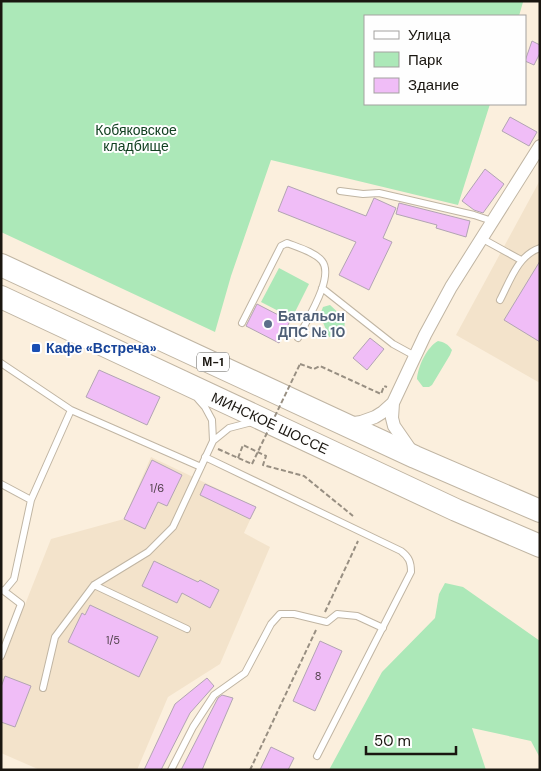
<svg xmlns="http://www.w3.org/2000/svg" width="541" height="771" viewBox="0 0 541 771" font-family="'DM Sans',sans-serif">
<style>
.built{fill:#f3e3cb}
.green{fill:#ace8b8}
.building{fill:#f0bdf7;stroke:#b2a4b3}
.lines{fill:none;stroke-linecap:round;stroke-linejoin:round}
.lane-casing{stroke:#c0b5a3;stroke-width:8}
.street-casing{stroke:#c0b5a3;stroke-width:14}
.highway-casing{stroke:#c0b5a3;stroke-width:24}
.path{stroke:#988f82;stroke-width:2;stroke-dasharray:5 2.5;stroke-linecap:butt}
.lane{stroke:#fff;stroke-width:6}
.street{stroke:#fff;stroke-width:12}
.highway{stroke:#fff;stroke-width:22}
.path-bridge{stroke:#988f82;stroke-width:2;stroke-dasharray:5 2.5;stroke-linecap:butt}
.service-dot{fill:#5c6f8a;stroke:#fefefe;stroke-width:2}
.transit-dot{fill:#1a4fb4;stroke:#fefefe;stroke-width:2}
.labels{text-anchor:middle;stroke-width:4;stroke-linejoin:round;paint-order:stroke}
.number-label{font-size:11px;fill:#50404a}
.shield{fill:#fefefe;stroke:#5e5c57;stroke-width:1}
.shield-label{font-size:12px;font-weight:bold;fill:#1a1610}
.park-label{font-size:14px;fill:#124121;stroke:#fefefe}
.service-label{font-size:14px;font-weight:bold;fill:#4e5e75;stroke:#fefefe;text-anchor:start}
.transit-label{font-size:14px;font-weight:bold;fill:#164399;stroke:#fefefe;text-anchor:start}
.street-label{font-size:14px;fill:#1a1610;stroke:#fefefe}
</style>
<rect width="100%" height="100%" fill="#fbefdd"/>
<path class="built" d="M539 182 540 183V383L456 335Z
M151 457 256 507 244 533 270 547 220 664 168 697 137 770H40L1 753V665L51 539 124 519Z"/>
<path class="green" d="M1 1H522L523 2 519 16H365V104H490L458 205 271 160 231 276 215 332 1 232Z
M279 268 309 284 292 318 261 302Z
M330 305 345 319 344 333 340 337H329L320 315 323 307Z
M438 341C444 342 448 344 452 350L450 355 432 385 429 387H423L417 379C418 366 427 347 438 341Z
M445 583 463 587 540 641V758L531 741 472 728 486 770H329L382 672 435 618 439 594Z"/>
<path class="building" d="M532 41 540 45V53L534 65 525 61Z
M510 117 537 132 529 146 502 131Z
M485 169 504 184 483 213 474 210 462 201Z
M288 186 366 216 374 198 396 208 383 238 392 242 369 290 339 275 356 242 278 211Z
M399 203 470 221 466 237 436 228 437 225 396 214Z
M540 261V342L504 320Z
M257 304 290 321 279 343 246 326Z
M370 338 384 349 367 370 353 358Z
M99 370 160 397 147 425 86 397Z
M152 460 182 475 167 506 158 502 145 529 124 519Z
M205 484 256 507 250 519 200 495Z
M154 561 198 582 200 580 219 590 210 608 182 593 177 603 142 586Z
M90 605 158 637 139 677 68 642 82 613 85 615Z
M320 641 342 651 315 711 293 701Z
M5 676 31 686 15 727 1 722V687Z
M207 678 214 686 190 713 161 770H144L175 704Z
M222 695 233 698 202 770H181L218 698Z
M271 747 294 758 288 770H260Z"/>
<g class="lines">
<g class="lane-casing">
<path id="lane" d="M340 191 363 194 379 193 474 215 492 221
M481 238 521 260
M322 288 393 344 415 356
M500 300C510 281 518 255 540 248
M242 323 281 246 287 243C297 247 315 252 322 261 335 277 306 321 298 338
M1 363 71 410 201 467
M213 441 229 428 252 422
M205 457 401 551C409 557 411 562 411 572L317 756
M1 484 31 500 14 579 4 591 1 590
M31 500 71 410
M94 585 187 629
M1 656 21 604 4 591
M43 688 55 637 94 585 148 552 173 527 213 441 212 420 205 407 198 399
M171 770 193 727 214 695 245 673 271 624 280 614H294L327 622 337 614 357 616 383 628"/>
</g>
<g class="street-casing">
<path id="street" d="M393 403 392 418 394 426 412 452
M348 424 361 422 375 417 383 412 393 403 425 335 451 287 540 146"/>
</g>
<g class="highway-casing">
<path id="highway" d="M1 265 415 457 540 511
M1 297 456 510 540 546"/>
</g>
<path class="path" d="M300 364 314 369 320 366 381 394 384 386 387 387
M218 449 252 464
M238 458 243 445 266 456 263 465 304 476 353 516
M325 612 358 541
M250 770 316 630"/>
<use href="#lane" class="lane"/>
<use href="#street" class="street"/>
<use href="#highway" class="highway"/>
<path class="path-bridge" d="M252 464 300 364"/>
</g>
<circle class="service-dot" cx="268" cy="324" r="5"/>
<rect class="transit-dot" x="31" y="343" width="10" height="10" rx="2.5"/>
<g class="labels">
<g class="number-label">
<text x="157" y="492">1/6</text>
<text x="113" y="644">1/5</text>
<text x="318" y="680">8</text>
</g>
<rect class="shield" x="197" y="352.5" width="32" height="19" rx="4"/>
<g class="shield-label">
<text x="213" y="366">М-1</text>
</g>
<g class="park-label">
<text x="136" y="135">Кобяковское<tspan x="136" dy="16">кладбище</tspan></text>
</g>
<g class="service-label">
<text x="278" y="321">Батальон<tspan x="278" dy="16">ДПС № 10</tspan></text>
</g>
<g class="transit-label">
<text x="46" y="353">Кафе «Встреча»</text>
</g>
<g class="street-label">
<text transform="translate(270 423) rotate(25)" y="5">МИНСКОЕ ШОССЕ</text>
</g>
</g>
<rect width="541" height="771" fill="none" stroke="#1a1610" stroke-width="5"/>
<rect x="364" y="15" width="162" height="90" fill="#fefefe" stroke="#a3a19f"/>
<rect x="374" y="31" width="25" height="8" fill="#ffffff" stroke="#a3a19f"/>
<text x="408" y="40" font-size="15" fill="#1a1610">Улица</text>
<rect x="374" y="52" width="25" height="15" fill="#ace8b8" stroke="#a3a19f"/>
<text x="408" y="65" font-size="15" fill="#1a1610">Парк</text>
<rect x="374" y="78" width="25" height="15" fill="#f0bdf7" stroke="#a3a19f"/>
<text x="408" y="90" font-size="15" fill="#1a1610">Здание</text>
<path d="M366 746v8h90v-8" fill="none" stroke="#1a1610" stroke-width="2.5"/>
<text x="374" y="746" font-size="15" fill="#1a1610" stroke="#fefefe" stroke-width="4" paint-order="stroke">50 m</text>
</svg>
